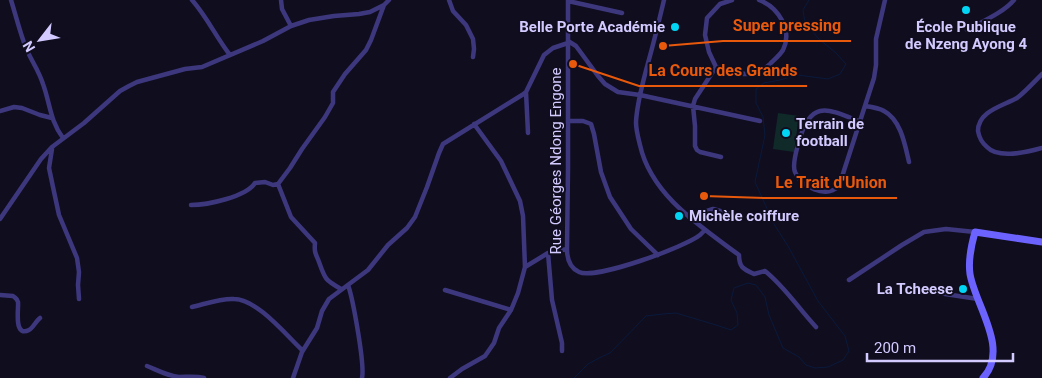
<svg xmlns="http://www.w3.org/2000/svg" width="1042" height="378" viewBox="0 0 1042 378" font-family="Roboto,sans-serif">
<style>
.green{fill:#102929}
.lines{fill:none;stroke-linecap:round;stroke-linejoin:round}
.stream{stroke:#091a3c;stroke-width:1}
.street{stroke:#3d387e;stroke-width:4.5}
.secondary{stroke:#6c63fe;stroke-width:7}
.poi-dot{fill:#02d4f4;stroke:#100d1f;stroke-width:2}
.labels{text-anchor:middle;stroke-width:4;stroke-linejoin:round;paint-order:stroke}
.poi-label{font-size:15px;font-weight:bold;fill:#d3cbff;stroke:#100d1f;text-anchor:end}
.street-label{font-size:15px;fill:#d3cbff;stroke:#100d1f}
.leader{fill:none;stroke:#e8590c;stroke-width:2}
.callout-dot{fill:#e8590c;stroke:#100d1f;stroke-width:2}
.callout-label{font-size:16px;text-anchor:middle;font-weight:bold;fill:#e8590c;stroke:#100d1f;stroke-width:4;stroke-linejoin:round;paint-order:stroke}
</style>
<rect width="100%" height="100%" fill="#100d1f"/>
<path class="green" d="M778 113 799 116 794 152 773 149Z"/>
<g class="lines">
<path class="stream" d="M574 378 588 364 599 358 610 353 646 316 663 314 676 313 716 325 731 330 738 325 737 313 731 300 734 288 748 283 756 285 765 297 769 315 783 348 799 357 806 365 815 368 828 367 843 360 849 351 845 336 818 301 788 246 774 224 755 182 765 135 763 117 756 103V89L764 83 780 80 798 75 828 79 840 74 846 64 836 53 819 39 805 23 803 10 809 0"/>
<path class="street" d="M11 0C16 16 20 33 26 48 31 60 39 71 43 84 50 103 50 121 63 138
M192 0C207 17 216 37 230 55
M281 0 282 9 291 26
M449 0 453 11 466 25 473 39 474 49 473 57
M568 0V168L567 249C567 258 570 268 579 272 595 280 685 247 700 235 701 234 704 231 705 230
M664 0C659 21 654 42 648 63 643 82 637 102 636 122 636 130 638 137 640 145 651 195 700 226 739 255 739 267 743 269 754 274L765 271C785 287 799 309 816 327
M732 0 720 4 707 18 705 35 709 52 716 67C729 71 747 78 761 71 764 70 767 66 770 64 774 60 780 55 783 50 793 30 778 7 759 0
M568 1 622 13
M967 30C981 22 1003 13 1014 0
M568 41 576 46 598 76 605 84 618 92 640 95 760 121
M716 67 695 99 693 106 695 126V146L697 150 700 152 721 157
M1042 74C1034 82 1026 91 1017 98 1003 106 978 111 978 131 979 137 982 143 987 147 998 159 1028 152 1042 148
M526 92 528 133
M865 106C872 107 879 108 884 111 901 120 905 145 909 162
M0 111 14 107 22 108 40 115 52 118
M568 121H583L591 124 594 134 601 172 610 197 631 229 658 255
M861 122C850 118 831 108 820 111 815 112 811 116 808 120 802 128 791 163 795 172 801 187 826 199 839 186L874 78 876 65V39L885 0
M52 149 49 168 53 187 59 215 77 258 79 272 78 285 79 299
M278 184 291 217 315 243C314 253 316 254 319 262 325 279 325 280 341 289
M191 205C207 205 246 197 255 183L265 182 273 185 278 184 290 168 302 149 325 117 333 103V92L345 74 366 50 371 40 384 5
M689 217 713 209 731 214
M0 219 41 159 52 147 84 123 120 91 129 86 137 82 185 69 202 67 263 41 291 26 309 20 334 16 359 14 370 12 384 5 389 0
M548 253 552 300 562 343V351
M525 267 548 253 567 249
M849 280 902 245 924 232 946 229 975 232
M348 285C353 299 365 365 362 378
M445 290 511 310
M918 293 932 292 978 299
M0 295 13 296C15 298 17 298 18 302 19 307 13 338 29 330 33 328 36 321 40 318
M192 307C205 304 222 298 234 299 257 299 286 335 302 350V352
M147 366C157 370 168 376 179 377 188 377 196 376 204 378
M293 378 302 352 317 328 322 311 329 299 368 270 388 245 407 228 415 217 427 187 439 153 443 144 522 95 526 92 544 55 553 48 568 43
M450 378 462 369 485 356 494 343 499 328 511 310 518 293 525 267 523 216 520 201 501 161 474 124"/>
<path class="secondary" d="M983 378C1010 349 975 305 970 274 968 260 971 246 975 232L1042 242"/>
</g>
<g class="poi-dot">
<circle cx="966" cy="10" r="5"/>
<circle cx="675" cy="27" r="5"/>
<circle cx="786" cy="133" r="5"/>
<circle cx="679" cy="216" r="5"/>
<circle cx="963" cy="289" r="5"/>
</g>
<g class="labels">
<g class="poi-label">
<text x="665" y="32">Belle Porte Académie</text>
<text x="966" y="32" text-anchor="middle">École Publique<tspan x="966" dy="17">de Nzeng Ayong 4</tspan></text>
<text x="796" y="129" text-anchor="start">Terrain de<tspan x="796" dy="17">football</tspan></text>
<text x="689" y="221" text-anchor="start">Michèle coiffure</text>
<text x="953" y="294">La Tcheese</text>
</g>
<g class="street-label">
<text transform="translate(556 161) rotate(-90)" y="5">Rue Géorges Ndong Engone</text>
</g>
</g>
<path class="leader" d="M663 46L723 41H851M573 64L639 86H807M704 196L765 198H897"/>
<g class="callout-dot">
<circle cx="663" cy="46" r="5"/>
<circle cx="573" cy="64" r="5"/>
<circle cx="704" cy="196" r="5"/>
</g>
<g class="callout-label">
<text x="787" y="31">Super pressing</text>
<text x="723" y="76">La Cours des Grands</text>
<text x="831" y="188">Le Trait d'Union</text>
</g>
<g transform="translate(40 40) rotate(239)" stroke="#100d1f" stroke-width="4" paint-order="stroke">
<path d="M0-4L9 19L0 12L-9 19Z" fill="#d3cbff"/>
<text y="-8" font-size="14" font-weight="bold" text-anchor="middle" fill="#d3cbff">N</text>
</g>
<path d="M867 353v8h146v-8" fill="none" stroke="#d3cbff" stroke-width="2.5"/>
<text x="874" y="353" font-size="15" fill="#d3cbff" stroke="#100d1f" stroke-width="4" paint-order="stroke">200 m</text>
</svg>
